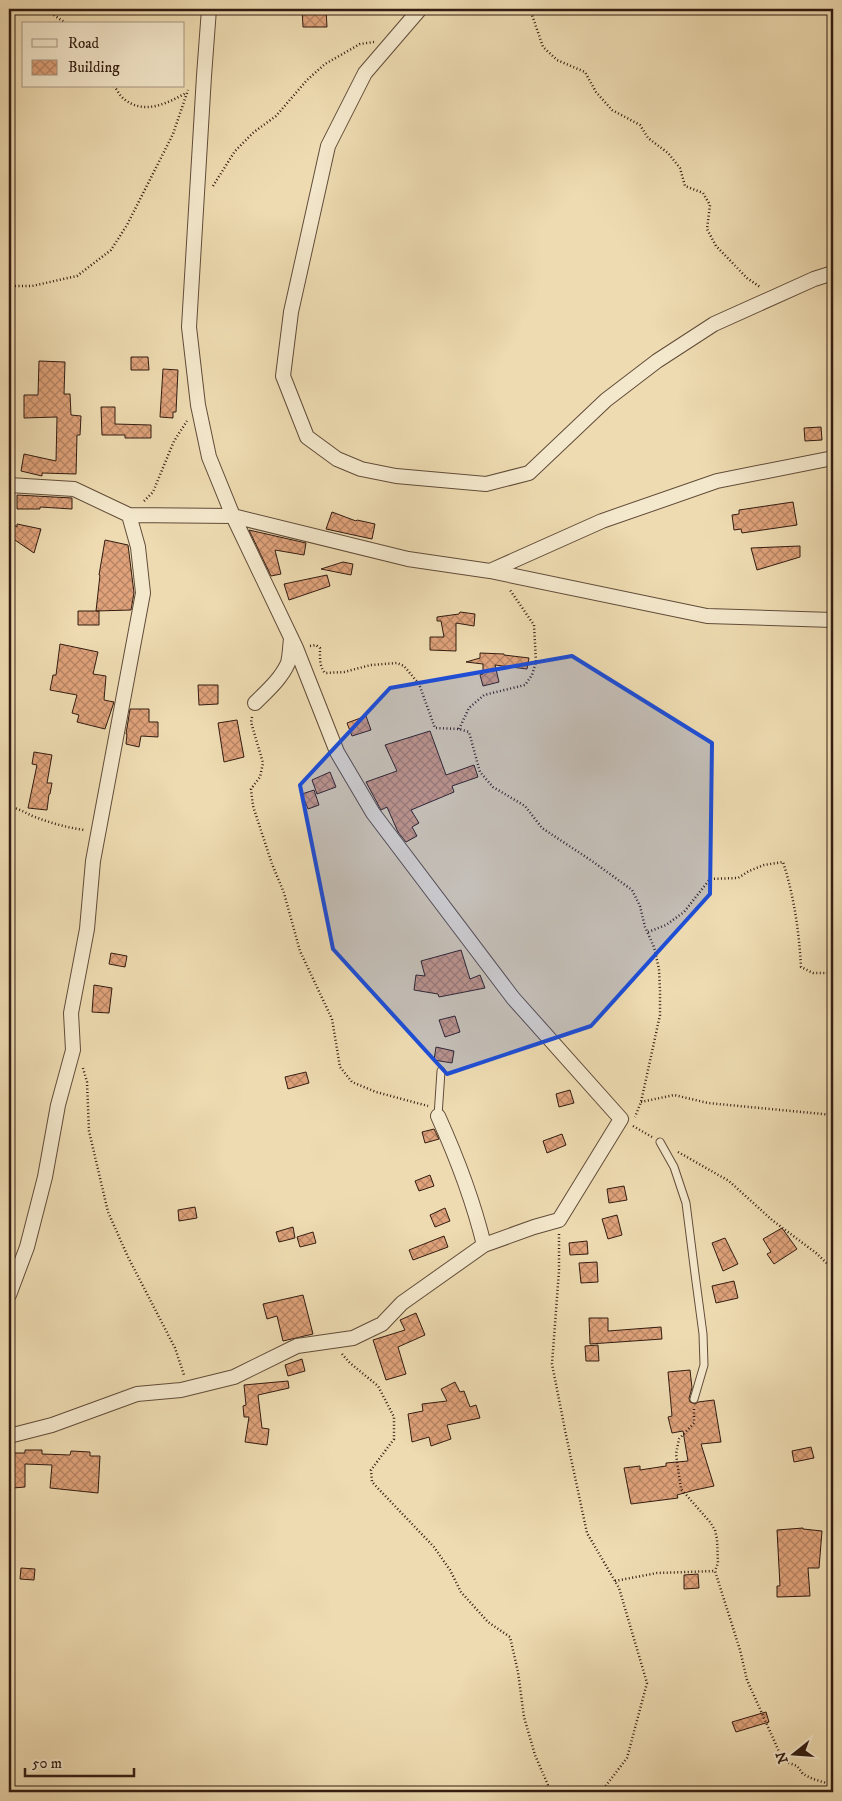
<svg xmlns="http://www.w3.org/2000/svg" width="842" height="1801" viewBox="0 0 842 1801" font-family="'IM FELL DW Pica',serif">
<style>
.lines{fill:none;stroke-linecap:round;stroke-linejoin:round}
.stream{stroke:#717c6a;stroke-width:4.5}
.building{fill:url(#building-cross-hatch);stroke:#321c11}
.service-casing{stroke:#614c39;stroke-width:9}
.minor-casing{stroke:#614c39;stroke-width:16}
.path{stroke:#321c11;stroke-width:2.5;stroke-dasharray:1 2.5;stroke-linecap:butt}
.service{stroke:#f4e8cc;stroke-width:7}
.minor{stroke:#f4e8cc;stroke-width:14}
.marked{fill:#1d4ed8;fill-opacity:0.2;stroke:#1d4ed8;stroke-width:4;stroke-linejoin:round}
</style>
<defs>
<pattern id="building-cross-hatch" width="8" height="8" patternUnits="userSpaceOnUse" patternTransform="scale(1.25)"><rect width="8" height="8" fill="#dfa27a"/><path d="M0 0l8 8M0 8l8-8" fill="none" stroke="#b58363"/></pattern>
</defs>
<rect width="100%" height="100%" fill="#eedbb1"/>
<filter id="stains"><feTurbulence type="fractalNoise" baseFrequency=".004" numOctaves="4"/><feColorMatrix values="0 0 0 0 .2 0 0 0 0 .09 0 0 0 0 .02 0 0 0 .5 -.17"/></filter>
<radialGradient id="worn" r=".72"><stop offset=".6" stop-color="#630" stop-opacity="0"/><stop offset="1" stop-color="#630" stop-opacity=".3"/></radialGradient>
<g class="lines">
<path class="stream" d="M821 1792 833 1785"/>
</g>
<path class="building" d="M302 9H326L327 27H303Z
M131 357H148L149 370H131Z
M39 361 65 362 64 394H70L71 415 81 416 80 435H77L76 474 42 473V476L21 471 24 454 56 461 57 417 24 418V395H38Z
M163 369 178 370 176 412H173V418L160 417Z
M101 407H115V424L151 425V438H125V435H102Z
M821 427 822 440 805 441 804 428Z
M17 495 72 498V509L40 507V509H17Z
M793 502 797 525 742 533 741 529 734 530 732 515 739 514V510Z
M332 512 356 521 357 520 375 524 372 539 326 529Z
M9 521 17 527V524L41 529 34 553 9 536Z
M249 530 306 543 304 555 275 550 281 574 271 576Z
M105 540 128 545 134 593 131 610 96 611 100 575H99Z
M800 546V557L757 570 751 548Z
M343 562 353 564 351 575 321 569Z
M327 575 330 586 289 600 284 584Z
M78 611H99V625H78Z
M460 612 475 614 474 626 456 623V651L430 650V637H444L441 621H437V617L459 614Z
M60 644 98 652 93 674 106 676 104 700 114 702 105 729 77 722 79 715 72 713 77 695 50 690 53 675H56Z
M480 653 504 654V655L529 658 527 669 495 665 499 682 483 686 480 675 483 674V664L466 662 480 658Z
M198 685H218V704L199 705Z
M130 709H149V722H158V737L141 736 139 747 126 744 127 734H126Z
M366 716 371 730 352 736 347 723Z
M237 720 244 757 224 762 218 723Z
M430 731 446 775 474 765 478 777 452 786 454 792 411 810 419 823 412 827 417 836 406 842 398 832 387 807 381 810 366 782 397 771 385 745Z
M34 752 52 755 47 783H52L50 794H49L47 810 28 808 37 765 32 764Z
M330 772 336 787 317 794 312 780Z
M314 790 319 805 308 809 302 794Z
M461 950 470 979 480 975 485 988 439 997 438 994 414 990 416 975 425 976 421 961Z
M111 953 127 956 125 967 109 964Z
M94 985 112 988 109 1013 92 1012Z
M455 1016 460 1032 445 1037 439 1020Z
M436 1047 454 1051 452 1063 434 1060Z
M306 1072 309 1083 288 1089 285 1077Z
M570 1090 574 1103 559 1107 556 1094Z
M434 1129 439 1139 425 1143 422 1132Z
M562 1134 566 1145 547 1153 543 1141Z
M430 1175 434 1186 419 1191 415 1181Z
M624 1186 627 1200 609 1203 607 1189Z
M195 1207 197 1218 179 1221 178 1210Z
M445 1208 450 1221 435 1227 430 1215Z
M617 1215 622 1235 608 1239 602 1219Z
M293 1227 295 1238 279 1242 276 1232Z
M782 1228 797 1249 774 1264 767 1254 771 1252 763 1239Z
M313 1232 316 1243 300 1247 297 1237Z
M444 1236 448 1247 413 1260 409 1250Z
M725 1238 738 1264 723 1271 712 1243Z
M587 1241 588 1254 570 1255 569 1243Z
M597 1262 598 1282 581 1283 579 1263Z
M734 1281 738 1298 716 1303 712 1286Z
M303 1295 313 1334 283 1341 277 1316 267 1319 263 1304Z
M416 1313 425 1335 398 1347 406 1374 386 1380 373 1340 405 1330 400 1320Z
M589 1318H608V1331L661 1327 662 1339 590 1344Z
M598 1345 599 1361H586L585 1346Z
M302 1359 305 1371 288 1376 285 1365Z
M690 1370 692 1388 689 1398 690 1402 695 1404 698 1402 714 1400 721 1442 701 1444 714 1486 695 1490 677 1495 678 1498 631 1504 624 1468 640 1466V1470L666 1466V1463L688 1461 683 1431 672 1433 668 1417 672 1416 668 1372Z
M288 1381 289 1388 258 1395 262 1428 269 1429 267 1445 245 1442 249 1417H244L243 1406 246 1405 244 1385Z
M455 1382 460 1392 464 1391 470 1407 476 1405 480 1418 447 1425 451 1439 431 1446 429 1437 412 1442 408 1414 423 1411 422 1404 447 1401 441 1389Z
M811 1447 814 1458 794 1462 792 1451Z
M25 1450H42V1454L70 1455 71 1451 90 1452V1456H100L98 1493 50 1488 52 1465 25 1464V1487L13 1488 12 1453H25Z
M803 1528V1529L822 1531 819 1568H808L810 1596 777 1597V1586H780L777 1530Z
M21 1568 35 1569 34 1580 20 1579Z
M698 1574 699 1588 684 1589V1575Z
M766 1712 769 1722 736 1732 732 1722Z"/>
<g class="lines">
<g class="service-casing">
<path id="service" d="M438 1116 441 1071
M660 1142 674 1167 686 1203 695 1274 703 1334 704 1365 694 1399"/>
</g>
<g class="minor-casing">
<path id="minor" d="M420 9 365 73 328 146 291 312 283 376 307 437 337 459 361 469 396 476 486 484 529 473 606 400 657 361 714 324 814 279 833 273
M9 485 74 489 129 515 233 516 408 559 490 571 707 616 833 620
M490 571 602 521 717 481 833 458
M255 703C267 691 281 679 288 663 290 655 290 646 291 639
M438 1116C457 1158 473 1200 484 1245
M9 1295 27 1247 45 1177 58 1105 73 1050 71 1013 87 929 93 861 143 593 138 547 129 515
M9 1436 52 1425 137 1394 181 1390 234 1377 297 1346 353 1338 382 1324 402 1303 484 1245 534 1227 559 1220 621 1119 513 998 373 813 337 752 296 648 233 516 209 457 198 405 189 327 204 76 209 9"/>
</g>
<path class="path" d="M45 9 67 24
M530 9 543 47 557 60 585 72 596 92 612 110 640 125 648 138 668 153 680 168 685 186 703 193 710 205 707 229 716 246 747 278 760 287
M114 86C117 90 120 96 124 99 144 115 166 104 186 93
M213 186 235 151 254 132 276 116 307 80 325 64 360 44 374 42
M9 289 13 286H32L77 276 111 250 127 225 173 134 188 90
M144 501 153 492 174 441 187 421
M310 646 316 645 320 648C320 657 319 666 325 673L344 672 371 665 397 663 404 666 419 684 435 728 459 729 469 732 480 772 493 787 525 806 542 828 592 861 632 890 640 906 645 927 654 947 659 969 660 991V1015L641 1102 635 1117
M252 717 251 722 263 763 260 777 251 789 253 806 272 864 284 893 300 951 332 1019 340 1067 352 1082 376 1092 428 1106
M459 729 469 708 484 695 525 685 532 675 536 662 534 625 510 590
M9 807C19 808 25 813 35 817 51 823 68 828 85 830
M648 932 666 925 684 912 710 879 738 878 749 871 764 865 783 862C794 896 799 931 801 967L813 973H833
M83 1068 87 1082 89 1131 108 1212 128 1257 175 1348 184 1375
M641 1102 674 1095 708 1103 833 1115
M633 1126 652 1137
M678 1152 729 1181 772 1220 816 1253 833 1269
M559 1234V1271L552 1364 566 1435 587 1533 619 1588 647 1683 627 1758 601 1792
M342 1354 350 1363 378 1386 394 1417V1439L371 1470 372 1482 434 1547 450 1570 461 1592 488 1622 510 1637 518 1672 524 1717 535 1755 551 1792
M694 1409V1423L679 1439 676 1454 681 1489 710 1522 715 1530 717 1539 718 1563 715 1571
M615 1581 657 1573 715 1571 740 1650 747 1680 781 1756 786 1762 797 1766 803 1774 813 1779 833 1785"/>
<use href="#service" class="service"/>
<use href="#minor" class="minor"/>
</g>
<path class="marked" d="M572 656 712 743 710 894 591 1026 447 1074 333 949 300 785 390 688Z"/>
<rect width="842" height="1801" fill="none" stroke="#eedbb1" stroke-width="30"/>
<rect x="10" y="10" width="822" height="1781" fill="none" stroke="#321c11" stroke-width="2.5"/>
<rect x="15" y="15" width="812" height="1771" fill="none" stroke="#321c11"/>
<rect x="22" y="22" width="162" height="65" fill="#f4e8cc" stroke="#a69681"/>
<rect x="32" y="39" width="25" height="8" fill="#f4e8cc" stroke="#a69681"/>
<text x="68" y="48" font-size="15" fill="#321c11">Road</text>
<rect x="32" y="60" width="25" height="15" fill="url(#building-cross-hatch)" stroke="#a69681"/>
<text x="68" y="72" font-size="15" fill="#321c11">Building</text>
<g transform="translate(794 1754) rotate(253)" stroke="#f4e8cc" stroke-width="4" paint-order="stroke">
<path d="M0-4L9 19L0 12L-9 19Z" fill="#321c11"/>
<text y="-8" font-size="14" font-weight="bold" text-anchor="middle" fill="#321c11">N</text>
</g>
<path d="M25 1768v8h109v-8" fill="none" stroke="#321c11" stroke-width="2.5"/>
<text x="32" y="1768" font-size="15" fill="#321c11" stroke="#f4e8cc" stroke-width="4" paint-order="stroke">50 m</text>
<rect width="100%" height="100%" filter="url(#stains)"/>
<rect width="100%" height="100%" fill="url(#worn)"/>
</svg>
